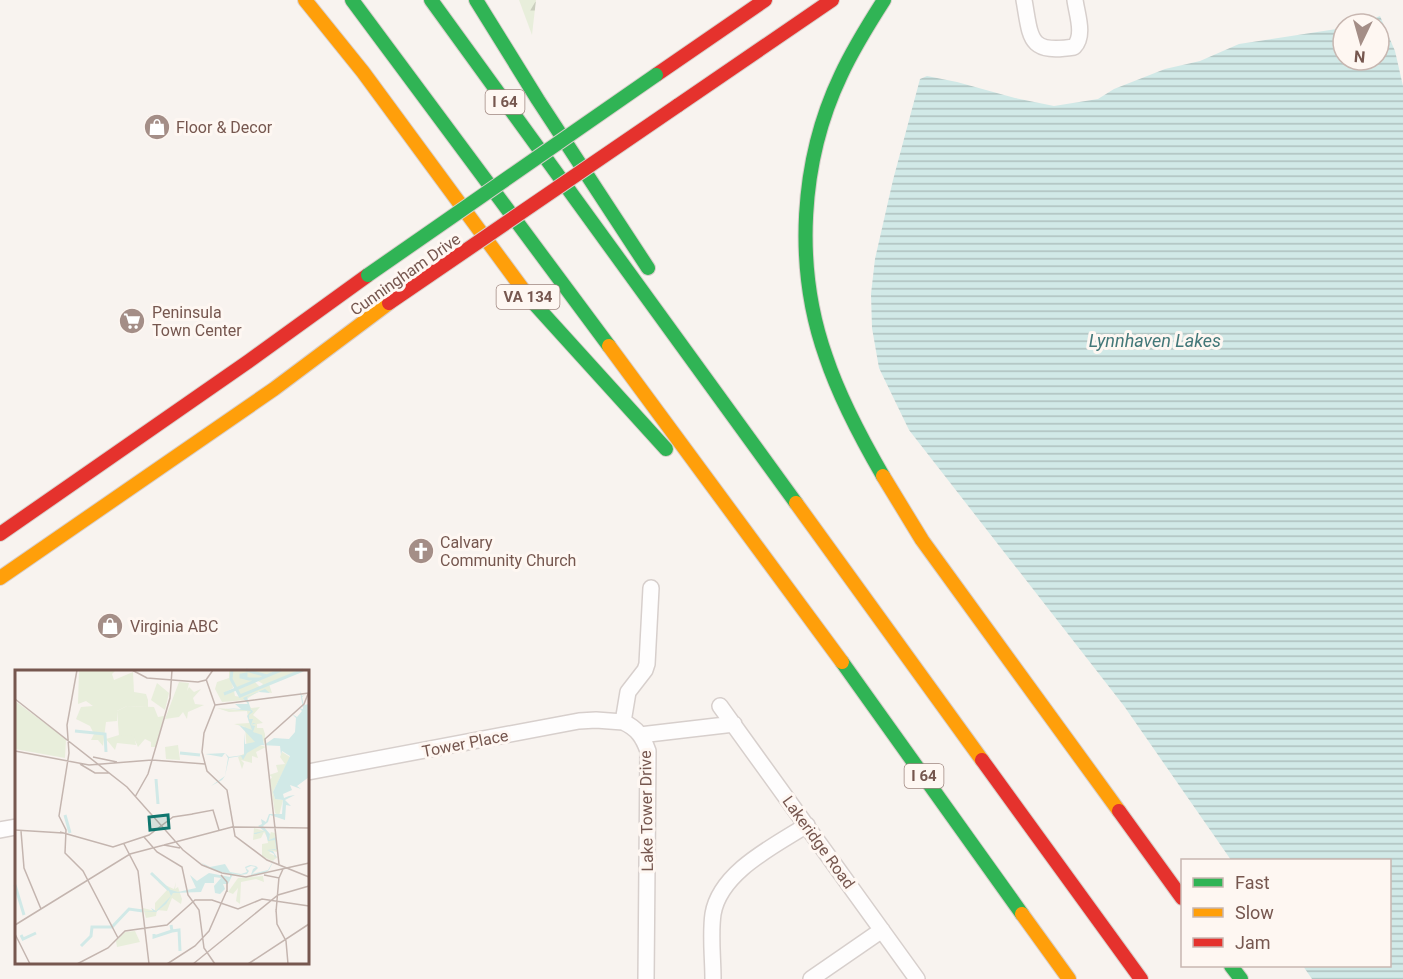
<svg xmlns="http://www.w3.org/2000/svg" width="1403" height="979" viewBox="0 0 1403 979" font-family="Roboto,sans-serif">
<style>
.forest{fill:url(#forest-firs)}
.water{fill:url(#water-rules)}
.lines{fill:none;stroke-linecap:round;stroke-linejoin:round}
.street-casing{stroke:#d7cfcc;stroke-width:18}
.fast-casing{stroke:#d8cfcb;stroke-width:16}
.slow-casing{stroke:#d8cfcb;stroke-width:16}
.jam-casing{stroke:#d8cfcb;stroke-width:16}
.street{stroke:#fefdfd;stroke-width:15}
.fast{stroke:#30b455;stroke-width:14}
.slow{stroke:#ff9f0a;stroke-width:14}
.jam{stroke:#e5322d;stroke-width:14}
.fast-bridge-casing{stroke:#d8cfcb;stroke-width:16;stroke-linecap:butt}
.jam-bridge-casing{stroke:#d8cfcb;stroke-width:16;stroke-linecap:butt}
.fast-bridge{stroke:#30b455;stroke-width:14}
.jam-bridge{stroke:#e5322d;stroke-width:14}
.labels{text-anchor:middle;stroke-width:6;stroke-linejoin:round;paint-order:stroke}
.shield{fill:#fef7f2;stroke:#9f8780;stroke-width:1.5}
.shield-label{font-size:15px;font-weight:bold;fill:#76574f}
.poi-label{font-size:16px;fill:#76574f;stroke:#fef7f2;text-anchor:start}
.street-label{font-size:16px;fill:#76574f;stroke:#fef7f2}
.water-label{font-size:18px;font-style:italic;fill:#437879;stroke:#fef7f2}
.inset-river{fill:none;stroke:#d1e9e7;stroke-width:3}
.inset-road{fill:none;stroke:#c4b5af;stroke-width:1.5}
.view{fill:#0f766e;fill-opacity:0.15;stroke:#0f766e;stroke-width:3}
.inset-edge{fill:none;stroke:#76574f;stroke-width:3}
</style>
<defs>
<pattern id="forest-firs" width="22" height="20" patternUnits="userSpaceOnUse" patternTransform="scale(1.5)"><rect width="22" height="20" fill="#e8eedb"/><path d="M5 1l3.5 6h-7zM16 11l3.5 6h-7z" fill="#cacebe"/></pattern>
<pattern id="water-rules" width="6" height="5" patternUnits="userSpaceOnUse" patternTransform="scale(1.5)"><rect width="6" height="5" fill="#d1e9e7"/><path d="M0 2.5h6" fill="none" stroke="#aec0be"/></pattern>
</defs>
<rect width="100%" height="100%" fill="#f8f3ef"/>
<path class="forest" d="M519 0H536L532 35Z"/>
<path class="water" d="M1380 16 1395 51 1403 86V979H1312L1303 966H1390V860H1231L1124 706 909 430 879 368 872 328 871 294 875 259 893 180 920 79 927 76 957 82 1015 98 1054 106 1098 99 1114 89 1165 69 1200 61 1239 44 1343 28V60H1379V24H1360Z"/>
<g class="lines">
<g class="street-casing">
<path id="street" d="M1024 0C1031 39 1028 54 1074 47 1085 35 1077 15 1075 0
M720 706 917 979
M640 735 734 724
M308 772 579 721 596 720 623 722
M0 830 16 827
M646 979 648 751C643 737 637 728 623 722L628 692 645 670 647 664 651 588
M713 979C713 958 710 935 713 914 720 872 774 846 807 825
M811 979 882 930"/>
</g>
<g class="fast-casing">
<path id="fast" d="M352 0 609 346
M431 0 796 503
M476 0 538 100 648 268
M530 299 666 449
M883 476C861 438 840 399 826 357 794 267 800 161 841 75 853 49 868 25 884 0
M842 662 1022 914
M1231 966 1241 979"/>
</g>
<g class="slow-casing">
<path id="slow" d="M305 0 363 72 530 299
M609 346 842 662
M883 476 922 540 1119 811
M796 503 982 760
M0 578 274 389 389 303
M1022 914 1069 979"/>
</g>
<g class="jam-casing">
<path id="jam" d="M656 75 765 0
M677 106 832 0
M0 534 249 361 368 275
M982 760 1141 979
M1119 811 1182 898"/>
</g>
<use href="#street" class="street"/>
<use href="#fast" class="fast"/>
<use href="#slow" class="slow"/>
<use href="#jam" class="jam"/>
<g class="fast-bridge-casing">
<path id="fast-bridge" d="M368 275 656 75"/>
</g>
<g class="jam-bridge-casing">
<path id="jam-bridge" d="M389 303 677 106"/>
</g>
<use href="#fast-bridge" class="fast-bridge"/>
<use href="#jam-bridge" class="jam-bridge"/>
</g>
<defs>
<g id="shop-disc" transform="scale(1.35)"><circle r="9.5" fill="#a48e87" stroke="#fef7f2"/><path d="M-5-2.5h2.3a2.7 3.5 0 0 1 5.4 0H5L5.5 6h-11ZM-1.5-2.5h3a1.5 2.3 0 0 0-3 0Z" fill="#fff"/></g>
<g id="supermarket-disc" transform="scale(1.35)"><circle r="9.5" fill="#a48e87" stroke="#fef7f2"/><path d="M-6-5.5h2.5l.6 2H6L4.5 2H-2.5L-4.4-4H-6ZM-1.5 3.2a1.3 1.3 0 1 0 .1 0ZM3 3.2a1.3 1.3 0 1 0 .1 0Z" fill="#fff"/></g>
<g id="church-disc" transform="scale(1.35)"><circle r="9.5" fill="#a48e87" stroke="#fef7f2"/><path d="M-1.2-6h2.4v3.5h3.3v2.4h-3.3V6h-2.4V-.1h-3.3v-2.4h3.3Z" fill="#fff"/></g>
</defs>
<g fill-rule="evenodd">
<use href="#shop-disc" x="157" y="127"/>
<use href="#supermarket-disc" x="132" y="321"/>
<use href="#church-disc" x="421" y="551"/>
<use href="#shop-disc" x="110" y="626"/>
</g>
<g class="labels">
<g class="shield">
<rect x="485.5" y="90" width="39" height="24" rx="4.5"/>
<rect x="496.5" y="285" width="63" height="24" rx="4.5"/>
<rect x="904.5" y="764" width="39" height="24" rx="4.5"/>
</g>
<g class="shield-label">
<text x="505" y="107">I 64</text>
<text x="528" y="302">VA 134</text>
<text x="924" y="781">I 64</text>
</g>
<g class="poi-label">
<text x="176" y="133">Floor &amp; Decor</text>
<text x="152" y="318">Peninsula<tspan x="152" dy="18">Town Center</tspan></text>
<text x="440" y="548">Calvary<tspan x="440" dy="18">Community Church</tspan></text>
<text x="130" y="632">Virginia ABC</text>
</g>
<g class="street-label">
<text transform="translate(405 274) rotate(-35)" y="6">Cunningham Drive</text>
<text transform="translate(465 743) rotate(-11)" y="6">Tower Place</text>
<text transform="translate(646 811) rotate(-91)" y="6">Lake Tower Drive</text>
<text transform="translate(819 842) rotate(54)" y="6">Lakeridge Road</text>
</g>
<g class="water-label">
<text x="1155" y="347">Lynnhaven Lakes</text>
</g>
</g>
<g transform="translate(15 670)">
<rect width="294" height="294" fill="#f8f3ef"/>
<path d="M263 0 221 18 217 12 218 18 209 23 219 21 220 26 226 27 222 19 240 12 245 17 248 14 243 11 268 0H286L254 14 257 23 244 21 230 30 207 32 200 19 202 12 214 8V1ZM112 36 139 37 143 47 149 46 141 77H136V72L130 69 123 77 118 66H104L102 41Z" fill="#e8eedb"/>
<path d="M64 0H101L97 4 99 10 118 2 119 22 131 24 133 30V37L112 36 102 41V51L91 52 88 76 83 70H76L79 64 75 56 61 49 66 37 78 36 71 31 63 34ZM164 12 174 13 172 21 174 17 179 22 186 19 178 28 180 34 189 35 173 42 172 49 168 42 164 47 150 49ZM142 13 154 23 150 40 136 30ZM104 65 119 66 121 75 102 73 100 80 91 69Z" fill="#e8eedb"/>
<path d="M233 33 236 38 245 37 238 45 248 53 242 54V58H248L250 64V75L246 65 240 64 246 68 245 73 233 81 245 75 251 77 241 82 243 88 237 86V93L226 90 229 93 227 99 223 87 232 82 230 57 219 54 234 53 232 41 214 42 202 38 225 40ZM267 82 275 87 258 122 260 129 268 130 264 146 260 143 255 110 257 107 254 105 263 102 261 95 270 94 265 87ZM239 158 253 162V170L256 162 260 163 263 182 257 181 254 183 263 187 257 191 247 186V174L253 173 252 167 249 162 246 168 238 170ZM248 206 249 212 241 209 226 212 225 234 221 231 223 218 218 224 213 222 223 208ZM143 212 159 219 161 212 160 219 163 217 167 229 166 234 157 228 152 241 142 240 141 246 131 248 128 238 140 241V233L152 220Z" fill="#e8eedb"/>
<path d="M163 75 165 90 151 89 150 77Z" fill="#e8eedb"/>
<path d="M0 31 51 69 50 88 0 79ZM120 261 125 272 102 277 101 271 110 262Z" fill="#e8eedb"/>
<path d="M250 19 255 23 244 22 232 27 236 40 244 38 237 40 238 42 234 45V49H238L236 55 238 53H241L236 55 240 56 238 62 247 65 249 75 259 68 274 69 280 62 281 48 277 44 282 47 287 41 284 38 288 39 285 21 287 26 290 25 287 27 289 35 294 34V107L282 116 286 119 275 115 277 120 268 124 269 128 274 126 280 125 270 130 276 136 271 135 270 150 255 145 253 152 248 156 255 164 254 170 261 167 262 179 260 180H252L258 181 261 186 254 200 250 203 236 205 238 199 241 197 236 196 231 198 234 201 232 204 225 205 218 204 213 214H208L210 219 205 224 200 223 199 216 206 208 199 207V213H190L186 222 158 223 151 234 141 242 128 241H138L136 238 141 241 156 226 153 219 163 222 181 218 175 205 182 211 194 203 215 207V204L202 201 191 196 185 192 195 197 210 194 215 202 226 204 232 202 230 197 235 195 241 196 243 198 237 204 253 200 260 188 259 184 252 180 261 179 260 170 253 171 250 161 241 164H239V163L249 161 243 156 247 154 246 149 251 152 254 144H267L268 130 260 129 258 122 275 86 267 81 266 85 265 76 246 75 232 83 228 90 226 86 214 88 210 106 207 110 196 116 195 119 196 116 210 106 213 88 210 83 207 87 190 84 210 83 214 87 229 85V63L230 74 240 72 224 55 237 60 232 46 236 41 210 38 226 39 220 34H233L228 28Z" fill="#d1e9e7"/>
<path class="inset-river" d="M217 0 216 9 225 26 288 0M231 0 252 6M231 8V4L226 5V7L234 9H246M209 24 266 0M60 61 90 64 91 82M165 83 185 85M141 109 143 134M50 145 55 163M136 203 154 220M0 215 9 245M156 255 157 261 164 260 165 281M139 264V267L157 261M6 265 8 269 21 263M66 276 76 266 77 257H97L114 239 128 241"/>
<path class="inset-road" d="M62 0 52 55 54 83 44 146 51 160 50 183 68 201 103 268M117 0 132 8 183 12 191 10 198 0M191 9 200 35 189 63 187 82 192 101 212 120 220 166 252 190 294 207M0 29 112 117 168 180 187 195 207 203 231 207 294 193M200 35 294 23M0 81 74 95 137 90 190 94M78 87 102 92M65 94 80 103H94M133 104 155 28 157 0M120 127 133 104M177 144 198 140 204 160M0 160 48 163M6 161 9 198 26 239M45 162 98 177 134 165 158 147 178 144M129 167 142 182 167 197 173 225 184 240 189 278 200 294M109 174 123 201 134 294M149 175 217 157 294 158M264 194 250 69 289 34 293 24M206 205 212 212V222M249 205 264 208 268 199M261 239 262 254 271 271 273 294M261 242 264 207M0 255 115 184 149 175 165 178M0 264 15 294M62 294 93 278 110 261 152 255 180 230H197L223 239 247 229 294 236M152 294 180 276 194 261 212 220M178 294 263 225 294 216M233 294 294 254"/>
<path class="view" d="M153 145 154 158 135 160 134 147Z"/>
<rect width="294" height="294" class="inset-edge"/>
</g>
<rect x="1181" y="859" width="210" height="108" fill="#fef7f2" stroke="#c8b7b1" stroke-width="1.5"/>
<rect x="1193" y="878" width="30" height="9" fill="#30b455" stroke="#c8b7b1" stroke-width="1.5"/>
<text x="1235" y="889" font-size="18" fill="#76574f">Fast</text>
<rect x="1193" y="908" width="30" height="9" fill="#ff9f0a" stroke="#c8b7b1" stroke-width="1.5"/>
<text x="1235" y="919" font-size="18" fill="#76574f">Slow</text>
<rect x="1193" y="938" width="30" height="9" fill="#e5322d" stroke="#c8b7b1" stroke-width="1.5"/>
<text x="1235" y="949" font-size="18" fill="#76574f">Jam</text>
<g transform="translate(1361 42) rotate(185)"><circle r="28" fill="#fef7f2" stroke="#c8b7b1" stroke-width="1.5"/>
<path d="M0-4.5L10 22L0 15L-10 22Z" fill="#a48e87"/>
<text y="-9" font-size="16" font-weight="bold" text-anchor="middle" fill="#76574f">N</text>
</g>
</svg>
